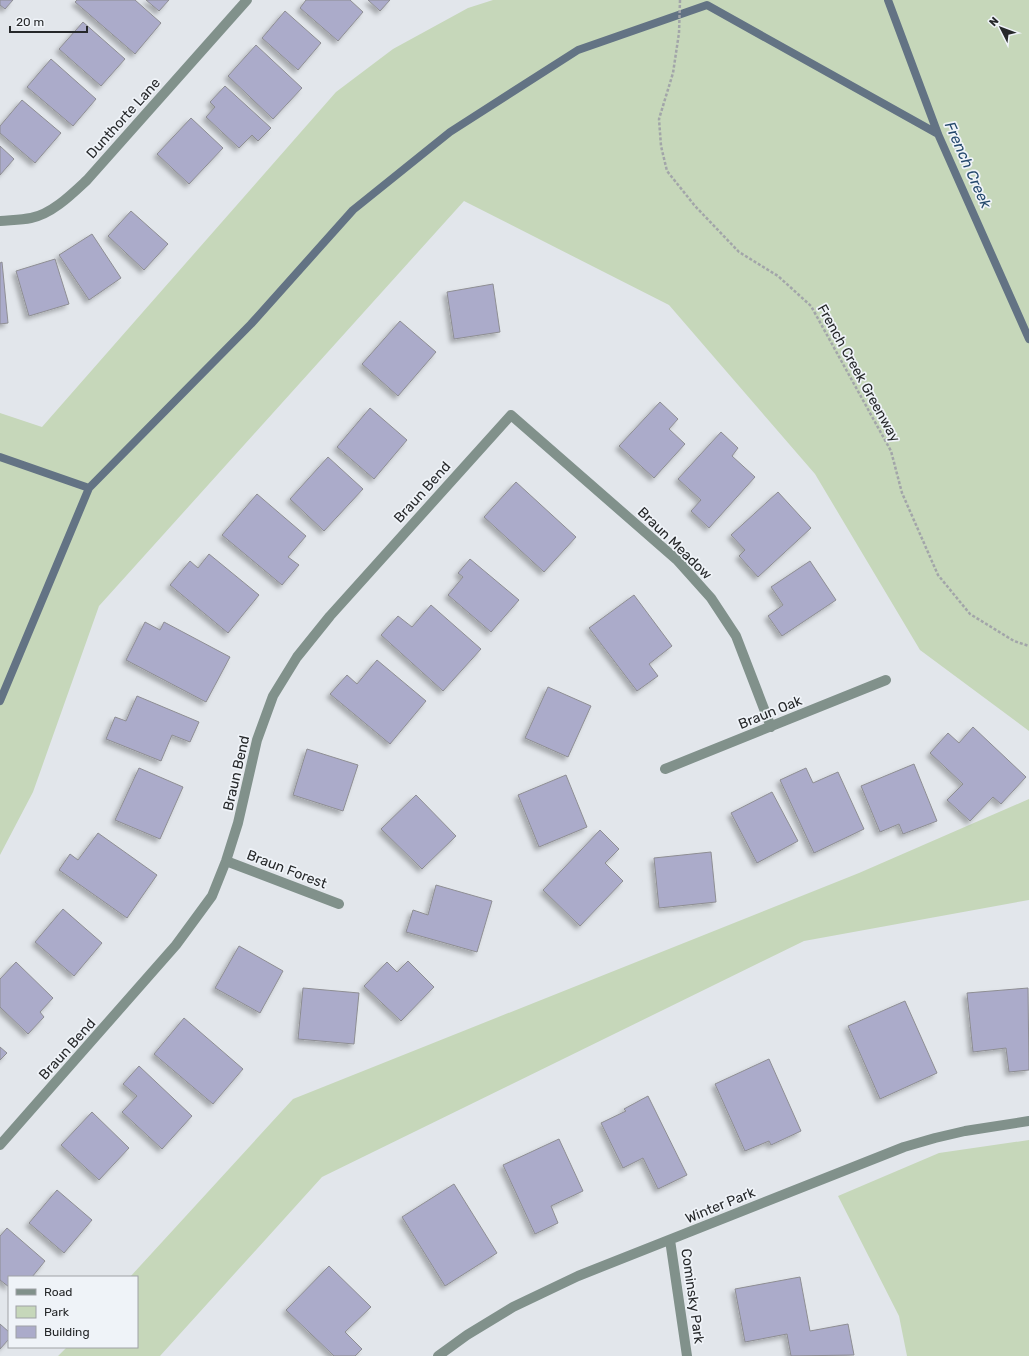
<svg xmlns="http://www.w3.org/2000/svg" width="1029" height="1356" viewBox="0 0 1029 1356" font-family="Rubik,sans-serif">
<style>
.green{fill:#c6d7ba}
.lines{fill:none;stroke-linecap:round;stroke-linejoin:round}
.stream{stroke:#637384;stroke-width:8}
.building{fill:#ababca;stroke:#8e8e93;filter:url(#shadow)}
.path{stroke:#a2a5a9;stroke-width:2.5;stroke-dasharray:3 2;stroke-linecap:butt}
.street{stroke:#81918b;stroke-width:10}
.labels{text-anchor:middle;stroke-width:3.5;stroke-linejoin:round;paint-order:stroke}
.street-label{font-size:14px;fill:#26282a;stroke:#eff3f8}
.water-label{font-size:15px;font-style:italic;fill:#23476b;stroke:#eff3f8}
</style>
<defs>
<filter id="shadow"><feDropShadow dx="-3.5" dy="3.5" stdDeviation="2" flood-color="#0004"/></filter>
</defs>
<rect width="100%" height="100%" fill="#e2e6eb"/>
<path class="green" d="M493 0H1029V731L920 650 815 474 669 305 464 201 99 606 33 792 0 855V413L42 427 336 92 393 49 468 8Z
M1029 799V900L804 941 322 1177 160 1356H58L67 1347H137V1277H130L293 1099 859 873Z
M1029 1140V1356H907L899 1316 838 1196 939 1153Z"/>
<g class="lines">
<path class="stream" d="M888 0 938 134 1029 339
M0 457 89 488
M0 701 89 488 251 324 353 210 450 132 578 50 707 5 938 134"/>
</g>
<path class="building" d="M0 0H13L5 9 0 5Z
M77 0H135L161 23 135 54 75 2Z
M146 0H169L159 11Z
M306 0H350L363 12 338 41 300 8Z
M368 0H390L380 11Z
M285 11 321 43 298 70 262 38Z
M83 22 125 59 101 86 59 49Z
M256 45 302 88 273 119 228 76Z
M51 59 96 99 73 126 27 87Z
M225 86 271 128 258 141 252 135 239 148 206 117 215 107 210 102Z
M22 100 61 133 35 163 0 133V126Z
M191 118 223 148 189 184 157 154Z
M0 146 14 159 0 175Z
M131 211 168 244 144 270 108 236Z
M92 234 121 278 89 300 59 255Z
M55 259 69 304 29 316 16 271Z
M2 262 8 323 0 324V263Z
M493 284 500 332 454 339 447 292Z
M400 321 436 352 398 396 362 364Z
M660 402 678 419 669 429 685 444 654 478 619 446Z
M370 408 407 440 374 479 337 447Z
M721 432 738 448 732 456 755 477 709 528 691 511 701 500 678 479Z
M328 457 363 489 324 531 290 499Z
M516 482 576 537 544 572 484 517Z
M778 492 811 528 758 577 739 556 745 550 731 535Z
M257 494 306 536 288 557 299 565 282 585 222 535Z
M209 554 259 595 228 633 170 585 190 561 198 568Z
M470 559 519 600 491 632 448 595 463 577 458 573Z
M810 561 836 600 782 636 768 616 783 605 771 587Z
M634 595 672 646 649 664 658 676 637 691 589 628Z
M431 605 481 649 443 691 381 635 398 616 412 627Z
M145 622 160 630 164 622 230 657 206 702 126 660Z
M377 660 426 701 390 744 330 694 347 675 357 684Z
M548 687 591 706 568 757 525 738Z
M137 696 199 722 190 742 172 735 161 761 106 739 115 717 126 721Z
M973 727 1026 777 1001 804 993 797 970 821 947 800 963 784 930 753 948 733 959 743Z
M307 749 358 765 343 811 293 795Z
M914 764 937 821 903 834 899 824 880 832 861 786Z
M139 768 183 787 160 839 115 820Z
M806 768 813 783 838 772 864 829 814 853 780 780Z
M566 775 587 827 539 847 518 795Z
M772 792 798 841 757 863 731 813Z
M416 795 456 836 422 869 381 829Z
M600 830 619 849 605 863 623 881 580 926 543 890Z
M98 833 157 875 127 918 59 870 70 854 78 860Z
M711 852 716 902 659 908 654 858Z
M436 885 492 901 477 952 406 932 413 910 428 915Z
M63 909 102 943 74 976 35 942Z
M239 946 283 971 260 1013 215 988Z
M408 961 434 987 401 1021 364 986 387 962 397 972Z
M16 962 53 998 40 1012 44 1017 28 1034 0 1007V979Z
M303 988 359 993 354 1044 298 1039Z
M1028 988 1029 1070 1009 1072 1006 1048 973 1052 967 993Z
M905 1001 937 1073 880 1099 848 1026Z
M184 1018 243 1069 213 1104 154 1054Z
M0 1047 7 1053 0 1060Z
M769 1059 801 1131 771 1145 769 1141 745 1151 715 1084Z
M139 1066 192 1116 162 1149 122 1112 137 1096 123 1084Z
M648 1096 687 1175 658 1189 643 1158 623 1168 601 1123 626 1111 624 1109Z
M92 1112 129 1148 99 1180 61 1145Z
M559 1139 583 1191 551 1206 558 1223 535 1234 503 1165Z
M454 1184 497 1253 445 1286 402 1217Z
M57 1190 92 1220 64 1253 29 1223Z
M7 1228 45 1261 32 1277H9V1287L0 1280V1236Z
M329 1266 371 1307 345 1332 362 1349 355 1356H334L286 1310Z
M800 1277 810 1331 848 1324 854 1355 791 1356 787 1334 745 1342 735 1289Z
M0 1324 9 1332V1339L0 1349Z"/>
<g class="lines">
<path class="path" d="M680 0 679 33 673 73 659 119 661 146 667 171 695 206 739 252 778 276 811 306 891 451 902 493 938 575 970 614 1014 641 1029 646"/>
<path class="street" d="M0 221C10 220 21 220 31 218 52 214 72 194 87 180L247 0
M665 769 886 680
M226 861 339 904
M0 1145 176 945 212 896 226 861 238 823 257 740 273 696 297 657 330 616 511 415 677 560 711 598 736 636 771 727
M670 1240 687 1356
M438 1356 467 1335 513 1307 578 1276 904 1147 935 1138 965 1131 1029 1121"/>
</g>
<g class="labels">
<g class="street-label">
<text transform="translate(123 118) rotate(-48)" y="5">Dunthorte Lane</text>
<text transform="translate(859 373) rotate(61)" y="5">French Creek Greenway</text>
<text transform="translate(422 492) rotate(-48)" y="5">Braun Bend</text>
<text transform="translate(675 543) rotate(44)" y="5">Braun Meadow</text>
<text transform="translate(770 712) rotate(-22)" y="5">Braun Oak</text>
<text transform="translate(236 773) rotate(-77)" y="5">Braun Bend</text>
<text transform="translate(287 869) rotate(21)" y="5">Braun Forest</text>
<text transform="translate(67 1049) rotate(-48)" y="5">Braun Bend</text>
<text transform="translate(720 1205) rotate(-22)" y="5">Winter Park</text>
<text transform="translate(693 1296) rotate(82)" y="5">Cominsky Park</text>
</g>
<g class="water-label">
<text transform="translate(968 165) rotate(66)" y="5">French Creek</text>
</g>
</g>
<rect x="8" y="1276" width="130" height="72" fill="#eff3f8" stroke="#9fa2a6"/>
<rect x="16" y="1289" width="20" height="6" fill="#81918b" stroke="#9fa2a6"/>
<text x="44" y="1296" font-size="12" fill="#26282a">Road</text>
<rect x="16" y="1306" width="20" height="12" fill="#c6d7ba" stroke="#9fa2a6"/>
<text x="44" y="1316" font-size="12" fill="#26282a">Park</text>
<rect x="16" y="1326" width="20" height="12" fill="#ababca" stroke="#9fa2a6"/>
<text x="44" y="1336" font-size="12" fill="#26282a">Building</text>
<g transform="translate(1001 28) rotate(312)" stroke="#eff3f8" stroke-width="3" paint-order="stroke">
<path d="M0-3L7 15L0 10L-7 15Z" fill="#26282a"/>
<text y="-6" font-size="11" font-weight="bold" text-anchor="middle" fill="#26282a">N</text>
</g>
<path d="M10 26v6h77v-6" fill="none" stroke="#26282a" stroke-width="2"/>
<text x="16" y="26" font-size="12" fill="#26282a" stroke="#eff3f8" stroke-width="3" paint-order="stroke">20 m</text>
</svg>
